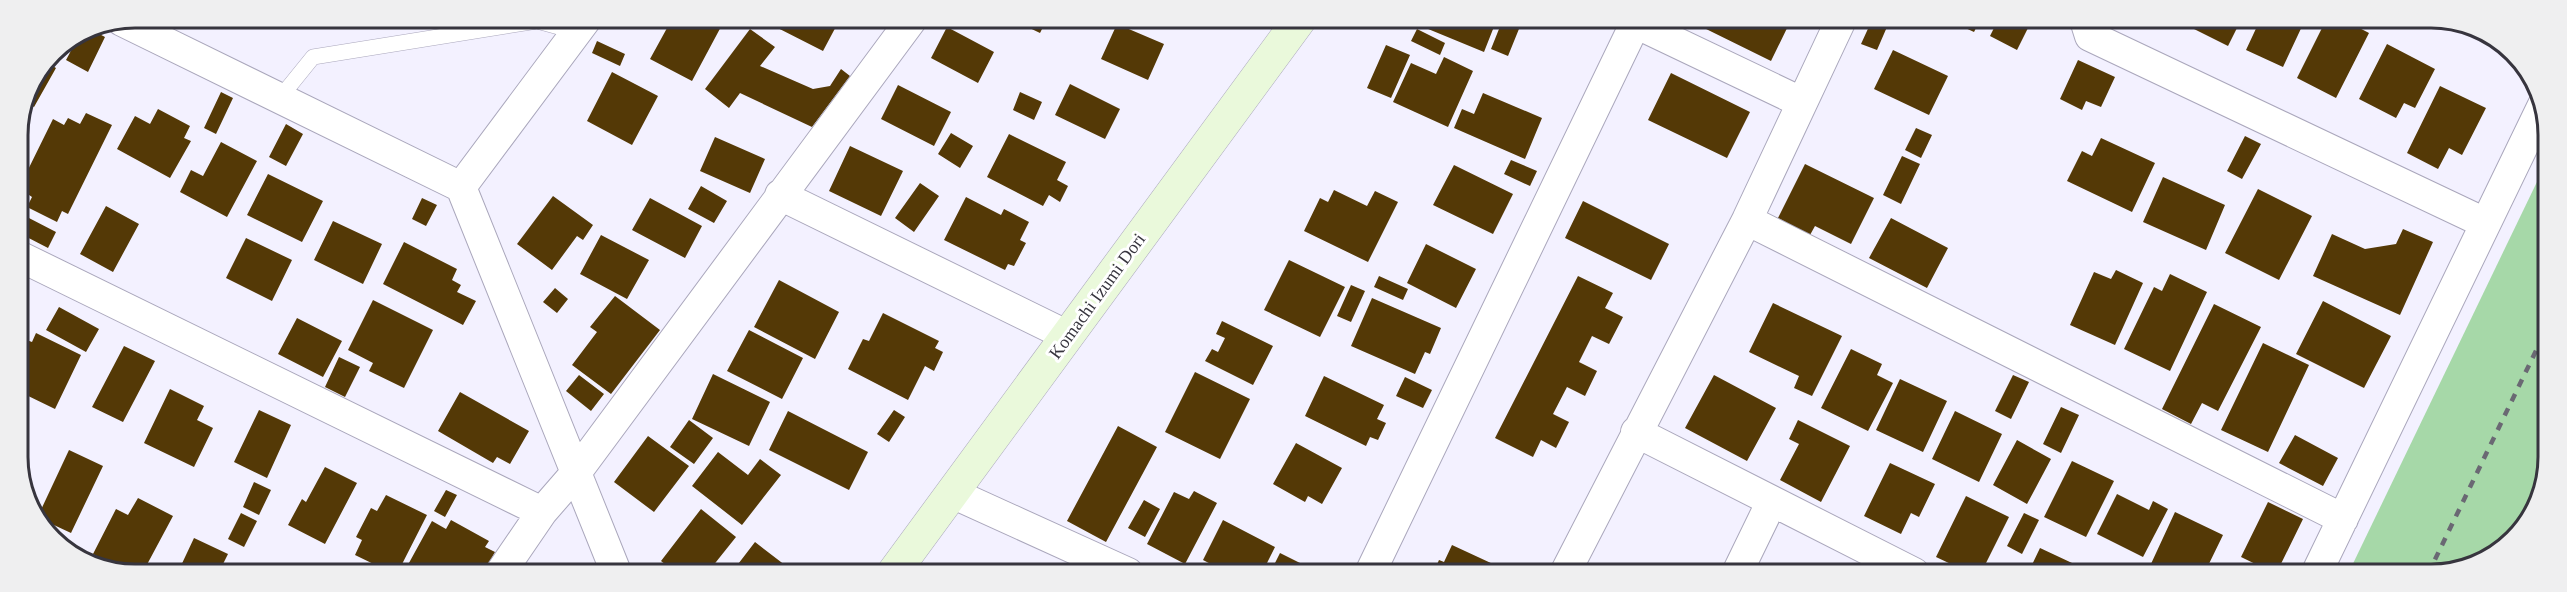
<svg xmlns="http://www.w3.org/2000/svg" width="2567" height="592" viewBox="0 0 2567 592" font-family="'Times New Roman',serif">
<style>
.green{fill:#a6d8a8}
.building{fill:#543906}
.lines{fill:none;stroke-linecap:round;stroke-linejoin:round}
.lane-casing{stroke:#aaa7bc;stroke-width:16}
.street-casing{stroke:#aaa7bc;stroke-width:32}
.secondary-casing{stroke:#aaa7bc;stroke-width:34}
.lane{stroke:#fff;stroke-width:15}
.street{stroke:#fff;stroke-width:30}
.secondary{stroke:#eaf9db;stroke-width:33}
.rail{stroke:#6a6873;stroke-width:4.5;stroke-dasharray:8 8;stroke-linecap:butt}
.labels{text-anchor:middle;stroke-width:6;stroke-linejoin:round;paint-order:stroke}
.street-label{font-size:18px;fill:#37353e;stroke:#fff}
.rim{fill:none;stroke:#37353e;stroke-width:3}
</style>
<rect width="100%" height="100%" fill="#f3f1ff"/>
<path class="green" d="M2547 161V479L2509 545 2439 574H2348Z"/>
<path class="building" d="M672 19H715L723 23 692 81 650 59Z
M760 19H840L823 51Z
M1011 19H1047L1040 33Z
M1418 19H1497L1484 52 1416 24Z
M1503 19H1523L1508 56 1491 49Z
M1706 19 1776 20H1791L1771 61 1702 27Z
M1872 20H1890L1877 50 1861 44Z
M1948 20H1980L1974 32Z
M1998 20H2032L2017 50 1990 36Z
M2189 20H2241L2228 46 2186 25Z
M2260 20H2305L2283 67 2246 50Z
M2326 20H2344L2369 33 2336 98 2297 78Z
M1117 24 1164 44 1148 80 1101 59Z
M947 27 994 52 978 83 931 58Z
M88 28 105 37 88 72 66 60 80 34Z
M750 29 775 47 760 66 813 89 830 86 841 69 850 76 812 127 740 93 729 108 705 89Z
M1417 29 1445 43 1440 55 1411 41Z
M597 41 625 54 620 66 592 53Z
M2387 44 2435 69 2415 108 2404 103 2396 118 2359 99Z
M1386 45 1410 55 1391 98 1367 88Z
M1893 50 1948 76 1929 115 1874 89Z
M1444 57 1473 71 1448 127 1393 102 1411 63 1436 74Z
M2078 60 2115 77 2101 107 2086 101 2082 110 2060 99Z
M46 62 56 68 34 107 24 102 27 90Z
M612 72 658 96 632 145 587 121Z
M1671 73 1750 112 1727 158 1648 120Z
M1070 84 1120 109 1105 139 1055 115Z
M898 85 951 112 934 146 881 119Z
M2440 86 2486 108 2462 155 2449 148 2438 169 2407 153Z
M221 92 233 98 216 134 204 128Z
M1020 92 1042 102 1034 120 1013 110Z
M1483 93 1542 118 1525 159 1454 128 1462 109 1474 114Z
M158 109 190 126 184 138 191 141 170 178 117 149 135 116 150 124Z
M86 113 112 125 68 214 62 211 57 222 27 207 32 197 19 188 53 119 64 125 68 118 80 124Z
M286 124 303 134 286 166 269 157Z
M1916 128 1932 135 1921 158 1905 150Z
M951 133 973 146 960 168 938 154Z
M1009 134 1066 162 1057 180 1068 186 1060 202 1049 195 1043 206 987 177Z
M2245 136 2261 144 2242 179 2227 171Z
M715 137 765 159 750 193 700 171Z
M2101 138 2155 163 2132 212 2067 181 2082 151 2092 156Z
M221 142 257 161 227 217 180 192 191 170 203 176Z
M850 146 903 171 881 216 829 191Z
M1902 156 1920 164 1901 204 1883 195Z
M1511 160 1537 171 1530 186 1504 174Z
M1805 164 1874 198 1851 244 1815 226 1810 235 1778 218Z
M1454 165 1513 194 1493 234 1433 205Z
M268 174 323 201 302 242 247 215Z
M2163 177 2225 205 2206 250 2143 222Z
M920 183 939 196 914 232 895 218Z
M701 186 727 201 714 223 688 209Z
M2258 189 2312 216 2279 280 2225 253Z
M1334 190 1367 206 1375 191 1398 202 1368 262 1304 231 1320 198 1328 202Z
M553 196 593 225 583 240 577 236 552 270 517 244Z
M966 197 1001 215 1004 209 1029 222 1020 240 1026 243 1014 266 1008 264 1005 270 944 240Z
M422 198 437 205 426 226 412 219Z
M650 198 702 226 685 258 632 230Z
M1583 201 1669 244 1651 280 1565 238Z
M106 206 139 224 113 272 80 254Z
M27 217 56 232 48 248 19 233Z
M1891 218 1948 248 1927 288 1869 258Z
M333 221 382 244 363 284 314 260Z
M2403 229 2433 242 2400 315 2313 276 2332 234 2365 249 2396 244Z
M601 235 649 260 627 299 580 274Z
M246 238 292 260 272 301 226 278Z
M404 242 457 269 452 280 461 285 457 292 476 301 463 325 383 284Z
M1426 244 1476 269 1456 308 1407 283Z
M1289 260 1345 287 1320 337 1264 310Z
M2116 270 2143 283 2115 345 2070 325 2094 272 2111 279Z
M2170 274 2207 292 2170 371 2124 349 2154 287 2162 291Z
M1379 276 1408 289 1403 300 1374 287Z
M1578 276 1613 293 1605 308 1623 317 1609 344 1592 336 1579 362 1597 371 1585 396 1567 387 1553 414 1569 422 1556 448 1541 440 1533 457 1495 438Z
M779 280 839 312 815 359 754 327Z
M1351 285 1365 291 1351 322 1337 316Z
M555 288 568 299 557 313 543 302Z
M615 296 660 330 611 394 572 365 597 332 590 327Z
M1372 298 1441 328 1430 354 1425 352 1415 374 1351 346Z
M373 300 433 330 404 388 369 371 373 363 348 350Z
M2323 301 2391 336 2364 388 2296 354Z
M1773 303 1842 336 1812 396 1794 388 1799 376 1749 352Z
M2214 304 2261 327 2218 411 2202 403 2191 424 2162 409Z
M59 307 99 329 86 352 46 330Z
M883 313 939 341 935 348 943 352 934 371 925 366 908 400 848 369 863 339 869 341Z
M297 318 342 341 323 377 278 354Z
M1222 321 1273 346 1253 385 1205 361 1212 349 1218 352 1225 338 1216 334Z
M749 330 803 358 782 399 727 371Z
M36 333 81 355 55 409 20 392V348L24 339 32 342Z
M2263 343 2309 365 2268 452 2221 430Z
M124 346 155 361 123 422 92 407Z
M1851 349 1882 364 1877 375 1893 383 1868 431 1821 408Z
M339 357 360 367 345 397 325 387Z
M1195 372 1250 399 1220 459 1165 432Z
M713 374 770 402 749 446 692 419Z
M579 375 604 394 591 411 566 391Z
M1714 375 1776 408 1747 461 1685 428Z
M2013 375 2029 382 2011 419 1995 411Z
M1324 376 1384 405 1377 419 1386 423 1378 440 1370 437 1366 446 1305 416Z
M1405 377 1432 390 1423 408 1396 396Z
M1900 379 1947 401 1923 452 1876 430Z
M170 389 204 406 197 420 213 428 194 467 144 443Z
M460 392 529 431 510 464 497 457 493 463 438 431Z
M2061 407 2079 415 2061 453 2043 444Z
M259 410 291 425 267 478 234 462Z
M894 410 905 417 889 442 877 434Z
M788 411 868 452 849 490 769 450Z
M1955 411 2002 434 1979 482 1932 459Z
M689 420 713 438 694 464 670 447Z
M1798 420 1850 446 1821 502 1780 480 1799 444 1789 439Z
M1118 426 1157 447 1106 542 1067 521Z
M2295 435 2338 458 2323 486 2279 463Z
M648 436 689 466 654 512 614 482Z
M2017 440 2051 459 2027 504 1993 485Z
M1296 443 1342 468 1322 504 1308 496 1305 502 1273 484Z
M69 450 103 466 71 533 41 519 39 514Z
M20 452 26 454 20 465Z
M718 452 748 475 760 459 781 475 742 525 692 486Z
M2072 461 2114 481 2086 537 2044 517Z
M1890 463 1935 484 1919 517 1911 513 1901 534 1864 516Z
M325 467 357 483 325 544 288 525 302 499 306 502Z
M254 482 271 490 259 515 243 507Z
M446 490 457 495 445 517 434 511Z
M1194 491 1217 503 1185 564 1147 544 1174 492 1189 499Z
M2117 494 2149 510 2153 501 2168 509 2143 557 2097 534Z
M386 495 427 515 398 572H390L355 555 362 540 356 537 371 508 377 511Z
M1966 496 2009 517 1981 573H1970L1936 557Z
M138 498 173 516 143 572H127L93 554 116 509 128 515Z
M1144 500 1160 509 1145 537 1128 528Z
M2268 502 2303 519 2276 574 2241 557Z
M701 509 736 537 708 572H675L661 561Z
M2175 512 2223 535 2204 574H2166L2150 566Z
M241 513 257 521 244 547 228 539Z
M2024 513 2039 520 2022 554 2007 546Z
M451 520 489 541 485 547 495 552 484 572H404L432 521 446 529Z
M1223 520 1275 547 1262 573H1228L1203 560Z
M44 523 53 527 50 534Z
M194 538 228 554 219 572H178Z
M755 542 794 572H732Z
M1452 545 1493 564 1489 573H1433L1439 560 1444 562Z
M2040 548 2087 570 2086 573H2028Z
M1280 553 1320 573H1270Z
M2127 567 2140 574 2124 573Z"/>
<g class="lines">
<g class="lane-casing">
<path id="lane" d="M279 99 313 57 537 21 577 32"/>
</g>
<g class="street-casing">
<path id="street" d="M1627 19 1801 102
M2085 20 2090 36 2485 223
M122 21 461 187 616 572
M461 187 587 18
M780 195 1068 336
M1747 220 2343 519
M19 256 542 512 575 474 912 19
M1636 432 1914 573
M952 493 1128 573
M501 572 542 512
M1370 573 1635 24
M1565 573 1747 220 1841 20
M1737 573 1772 501
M2316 574 2543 105"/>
</g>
<g class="secondary-casing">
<path id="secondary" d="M894 572 1300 19"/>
</g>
<use href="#lane" class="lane"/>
<use href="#street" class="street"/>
<use href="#secondary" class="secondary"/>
<path class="rail" d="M2428 574 2547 328"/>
</g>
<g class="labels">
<g class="street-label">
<text transform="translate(1097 296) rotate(-54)" y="6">Komachi Izumi Dori</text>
</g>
</g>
<path d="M0 0H2567V592H0ZM135 28H2431A107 107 0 0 1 2538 135V457A107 107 0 0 1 2431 564H135A107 107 0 0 1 28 457V135A107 107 0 0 1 135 28Z" fill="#efeff0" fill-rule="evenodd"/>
<path class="rim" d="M135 28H2431A107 107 0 0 1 2538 135V457A107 107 0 0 1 2431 564H135A107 107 0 0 1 28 457V135A107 107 0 0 1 135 28Z"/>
</svg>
